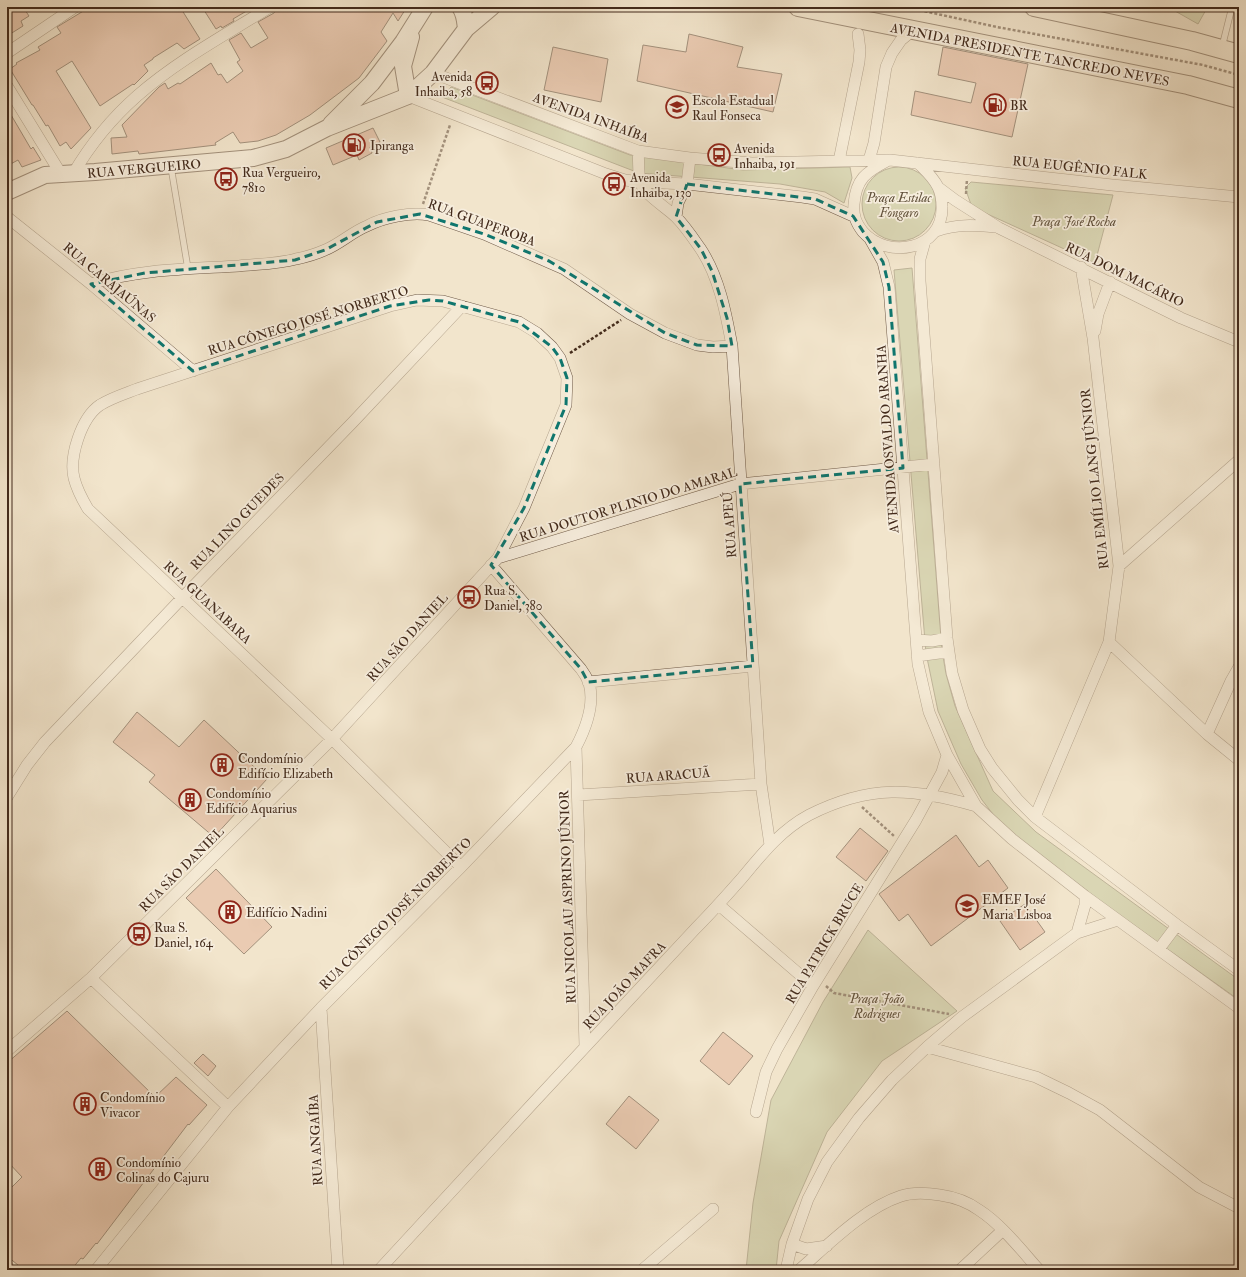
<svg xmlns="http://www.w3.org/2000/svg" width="1246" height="1277" viewBox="0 0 1246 1277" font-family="'IM FELL Double Pica',serif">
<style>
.green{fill:#bcc497;stroke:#80785a}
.building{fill:#dfaa92;stroke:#432b1c}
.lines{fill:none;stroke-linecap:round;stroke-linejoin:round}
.service-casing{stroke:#6f5a48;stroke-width:7}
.minor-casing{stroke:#6f5a48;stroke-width:12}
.secondary-casing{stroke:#432b1c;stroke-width:18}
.trunk-casing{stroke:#432b1c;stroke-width:20}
.path{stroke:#432b1c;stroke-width:2.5;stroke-dasharray:3 2;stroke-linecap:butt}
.service{stroke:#f7eede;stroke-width:5.5}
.minor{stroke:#f7eede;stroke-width:11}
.secondary{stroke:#f7eede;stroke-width:16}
.trunk{stroke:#f2e5cc;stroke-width:18}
.marked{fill:none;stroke:#0f766e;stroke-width:3;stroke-dasharray:8 5;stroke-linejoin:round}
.labels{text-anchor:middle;stroke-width:3.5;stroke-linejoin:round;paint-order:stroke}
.street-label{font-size:13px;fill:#432b1c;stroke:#f7eede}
.poi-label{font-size:13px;fill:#432b1c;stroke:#f7eede;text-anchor:start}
.park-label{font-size:13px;font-style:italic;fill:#61513b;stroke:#f7eede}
</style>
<rect width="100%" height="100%" fill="#f2e5cc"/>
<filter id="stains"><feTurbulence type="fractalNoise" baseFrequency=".005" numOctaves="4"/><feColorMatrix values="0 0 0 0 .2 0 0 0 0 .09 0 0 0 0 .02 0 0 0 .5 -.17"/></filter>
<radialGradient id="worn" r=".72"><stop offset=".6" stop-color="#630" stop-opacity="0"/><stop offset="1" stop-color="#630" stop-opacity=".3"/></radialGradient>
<path class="green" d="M1168 7H1204L1207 8 1198 24Z
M451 87 630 155 743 170 850 167 852 178 844 203 825 192 780 184 639 173 442 97Z
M862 204a37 37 0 1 1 74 0a37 37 0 1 1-74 0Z
M971 182 1113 195 1095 263 972 207 965 188Z
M912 268 942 651 946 674 955 706 993 791 1036 832 1239 980V1000L1107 906 1003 827 982 800 961 764 938 711 926 653 894 270Z
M868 930 957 1011 882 1061 827 1132 779 1241 776 1270H746L753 1203 771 1100 823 1002Z"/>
<path class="building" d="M7 7H23L29 16 21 21 23 26 7 36Z
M90 7H180L200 39 184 49 177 43 153 58V59L144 65 148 71 134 85 133 84 100 106 72 61 56 71 91 128 71 149 66 142 60 146 48 125 46 126 33 105H32L10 69 17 64 16 63 40 50 38 47 61 33 57 27Z
M202 7H257L251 11 250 9 233 19 234 21 222 28 221 26 216 29Z
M277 7H407L398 21 393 13 381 32 387 41 359 78 310 115 276 135 258 141 240 143 233 132 215 143 216 145 139 154 138 151 112 154 111 138 127 137 122 125 159 87 165 83 168 89 178 83 180 84 211 63 218 75 221 74 227 83 243 71 237 62 240 60 229 40 241 33 251 48 268 38 258 22 274 13Z
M689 34 743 47 737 67 782 74 773 112 637 81 643 45 686 52Z
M553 47 608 59 601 102 544 90Z
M943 47 1028 64 1012 137 911 115 915 91 971 103 976 83 938 75Z
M7 108 31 149 33 147 41 160 22 167 18 160 7 166Z
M373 128 380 142 370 147 372 153 359 160 357 155 333 165 326 148Z
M137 712 179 747 204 720 267 779 214 837 149 782 155 775 113 742Z
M860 828 888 851 866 881 836 857Z
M956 835 979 867 988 860 1008 888 931 946 908 914 899 921 879 894Z
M216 869 272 927 244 954 186 898Z
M1025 904 1045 932 1020 950 1000 921Z
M67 1011 155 1097 176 1077 207 1105 189 1125 188 1124 97 1244 96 1243 83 1259 81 1258 71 1270H24L7 1256V1192L22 1177 7 1161V1063Z
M723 1032 753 1056 729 1085 700 1061Z
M203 1054 216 1066 208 1076 194 1063Z
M629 1096 659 1120 636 1149 606 1124Z"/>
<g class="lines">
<g class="service-casing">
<path id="service" d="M1222 47 1232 7
M171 167 188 269
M8 1270 10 1266"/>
</g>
<g class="minor-casing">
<path id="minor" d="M7 53 75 7
M433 73 638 151 690 158 752 163 890 160 1112 185 1239 197
M7 86 61 174
M408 96 606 174 625 180 640 182 687 184 802 197 815 199 853 216
M638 151C639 160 638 171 640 181 642 193 667 208 676 217 685 226 693 238 700 248 719 276 726 313 732 346L761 784 770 845
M869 160 874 143 886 67 892 53 901 40 912 31
M839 161 859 62 860 50 858 34
M887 161C866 172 856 179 854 204 853 216 856 223 863 232 888 260 943 250 942 207 942 200 941 193 938 187 933 177 926 171 918 163
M73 174C90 145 112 118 137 96 177 61 225 35 270 7
M939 188 955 200 999 228 1181 318 1239 342
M7 217 91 284 193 371
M676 217 678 203 687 184 690 158
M936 231C958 224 973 225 995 227
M870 239 883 262 889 287 918 664 929 712 947 755 976 806 1012 839 1085 896 1239 1008
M925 241 920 259V281L947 638 952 673 963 710 980 749 992 768 1018 800 1035 817 1177 925 1239 970
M91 284C139 269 190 269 239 266 258 264 278 264 296 259 306 257 316 254 325 250 340 244 352 232 367 226 384 217 410 212 429 215L484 234 564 269 630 314 665 333 697 345 713 347 732 346
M1095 331 1098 314 1110 282
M498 558 740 484 934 464
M1119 566 1239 460
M916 640 932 641 947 638
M1109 642 1207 734 1239 760
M917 656 939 653H949
M588 682 753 666
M1207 734 1231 681 1239 667
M576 747 585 1046
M578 795 761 784
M7 797 27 765 45 742 183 597 353 422 462 306
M1035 817 1109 642 1119 566 1093 338 1081 267
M719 905 813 986
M1077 933 1085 905V896
M1159 949 1177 925
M91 978 228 1107
M321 1008 338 1270
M927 1047 1036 1077 1069 1093 1100 1110 1199 1187 1239 1208
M7 1051 91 978 332 739 498 558 524 508 566 405 567 378 560 358 552 347 537 333 519 322 443 301 417 300 390 306 137 389C124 394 111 398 100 405 81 418 69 457 74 478 77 490 82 499 88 509L332 739 461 867
M756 1112 766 1072 777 1049 813 986 916 820 942 772 947 755
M792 1244 806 1249 827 1246
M96 1270 228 1107 321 1008 461 867 576 747C586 728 595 704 589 683 587 678 584 673 581 669L491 565
M379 1270C484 1156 590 1041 696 928 712 912 727 895 742 878 762 854 781 830 809 815 870 784 913 788 976 806
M642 1270 713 1209
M786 1270 792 1244 808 1199 827 1162 859 1118 892 1080 927 1047 962 1017 1077 933 1118 920
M799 1270C828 1245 864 1208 901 1196 913 1192 928 1193 940 1195 954 1197 968 1202 979 1210 1001 1224 1022 1251 1039 1270
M960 1270 1003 1230"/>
</g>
<g class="secondary-casing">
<path id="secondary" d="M460 7C465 14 465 21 466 29
M408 96 403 66 411 37
M331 124 372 83 403 42 425 7
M7 192 45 175 95 172 253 158 286 149 327 128 408 96 433 73 466 29 492 7"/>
</g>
<g class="trunk-casing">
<path id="trunk" d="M798 7 1188 85 1239 99
M1034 7 1192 41 1239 54"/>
</g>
<path class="path" d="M905 7 997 27 1203 65 1239 75
M966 194 967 179
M423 204 450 125
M570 353 621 320
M862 807 894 836
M826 986 834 993 949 1014"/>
<use href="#service" class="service"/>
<use href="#minor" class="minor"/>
<use href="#secondary" class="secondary"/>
<use href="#trunk" class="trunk"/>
</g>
<path d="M0 0H1246V1277H0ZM687 184 815 199 853 216 883 262 889 287 903 468 740 484 753 666 588 682 581 669 491 565 524 508 566 405 567 378 560 358 552 347 519 322 443 301 429 300 390 306 193 371 91 284 145 273 295 260 325 250 377 222 420 214 484 234 549 261 665 333 697 345 732 346 727 318 712 271 701 249 676 217Z" fill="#f2e5cc" fill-opacity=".55" fill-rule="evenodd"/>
<path class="marked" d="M687 184 815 199 853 216 883 262 889 287 903 468 740 484 753 666 588 682 581 669 491 565 524 508 566 405 567 378 560 358 552 347 519 322 443 301 429 300 390 306 193 371 91 284 145 273 295 260 325 250 377 222 420 214 484 234 549 261 665 333 697 345 732 346 727 318 712 271 701 249 676 217Z"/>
<defs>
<g id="bus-ring" transform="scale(1.15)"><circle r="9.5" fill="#f7eede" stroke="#8f2418" stroke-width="1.5"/><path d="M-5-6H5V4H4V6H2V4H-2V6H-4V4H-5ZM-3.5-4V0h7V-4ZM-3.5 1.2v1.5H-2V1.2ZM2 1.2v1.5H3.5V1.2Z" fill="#8f2418"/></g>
<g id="fuel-ring" transform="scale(1.15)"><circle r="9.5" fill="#f7eede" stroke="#8f2418" stroke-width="1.5"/><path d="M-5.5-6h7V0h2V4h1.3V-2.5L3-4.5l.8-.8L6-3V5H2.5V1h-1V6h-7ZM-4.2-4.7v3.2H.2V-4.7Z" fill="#8f2418"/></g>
<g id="school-ring" transform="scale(1.15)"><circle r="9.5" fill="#f7eede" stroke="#8f2418" stroke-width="1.5"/><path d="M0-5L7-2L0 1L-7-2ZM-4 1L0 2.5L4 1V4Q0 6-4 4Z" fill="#8f2418"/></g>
<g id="building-ring" transform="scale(1.15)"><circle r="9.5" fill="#f7eede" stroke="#8f2418" stroke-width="1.5"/><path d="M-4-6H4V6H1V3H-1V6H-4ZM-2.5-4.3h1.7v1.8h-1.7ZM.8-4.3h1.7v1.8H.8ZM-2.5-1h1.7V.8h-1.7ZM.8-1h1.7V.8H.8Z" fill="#8f2418"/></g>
</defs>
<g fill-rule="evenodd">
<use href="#bus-ring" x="487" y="83"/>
<use href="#fuel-ring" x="995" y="105"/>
<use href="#school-ring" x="677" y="107"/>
<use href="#fuel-ring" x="354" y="145"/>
<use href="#bus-ring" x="719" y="155"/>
<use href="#bus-ring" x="226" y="179"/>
<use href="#bus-ring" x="614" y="184"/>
<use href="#bus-ring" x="469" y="597"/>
<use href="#building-ring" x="222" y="765"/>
<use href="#building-ring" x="190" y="800"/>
<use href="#school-ring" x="967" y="906"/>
<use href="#building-ring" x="230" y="912"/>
<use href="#bus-ring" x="139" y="934"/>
<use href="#building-ring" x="85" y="1104"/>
<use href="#building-ring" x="100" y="1169"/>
</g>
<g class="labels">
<g class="street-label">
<text transform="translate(1030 54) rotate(11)" y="5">AVENIDA PRESIDENTE TANCREDO NEVES</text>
<text transform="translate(591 117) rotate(20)" y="5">AVENIDA INHAÍBA</text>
<text transform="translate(1080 167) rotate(6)" y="5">RUA EUGÊNIO FALK</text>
<text transform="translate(144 168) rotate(-5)" y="5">RUA VERGUEIRO</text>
<text transform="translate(482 222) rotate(20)" y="5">RUA GUAPEROBA</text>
<text transform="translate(1125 274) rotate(26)" y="5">RUA DOM MACÁRIO</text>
<text transform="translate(110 282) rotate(40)" y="5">RUA CARAJAÚNAS</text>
<text transform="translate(308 320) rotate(-17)" y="5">RUA CÔNEGO JOSÉ NORBERTO</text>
<text transform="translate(887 439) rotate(-94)" y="5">AVENIDA OSVALDO ARANHA</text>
<text transform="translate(1094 479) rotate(-96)" y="5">RUA EMÍLIO LANG JÚNIOR</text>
<text transform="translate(628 504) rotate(-17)" y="5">RUA DOUTOR PLINIO DO AMARAL</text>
<text transform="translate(237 521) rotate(-46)" y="5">RUA LINO GUEDES</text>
<text transform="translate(729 525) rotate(-94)" y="5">RUA APEÚ</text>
<text transform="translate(208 602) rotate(43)" y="5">RUA GUANABARA</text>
<text transform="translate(407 637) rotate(-48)" y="5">RUA SÃO DANIEL</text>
<text transform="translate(668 775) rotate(-4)" y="5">RUA ARACUÃ</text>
<text transform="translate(181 869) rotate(-45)" y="5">RUA SÃO DANIEL</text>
<text transform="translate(567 897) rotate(-92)" y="5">RUA NICOLAU ASPRINO JÚNIOR</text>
<text transform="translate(395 913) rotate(-45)" y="5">RUA CÔNEGO JOSÉ NORBERTO</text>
<text transform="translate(824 943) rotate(-59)" y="5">RUA PATRICK BRUCE</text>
<text transform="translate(624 985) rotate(-47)" y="5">RUA JOÃO MAFRA</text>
<text transform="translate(315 1140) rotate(-93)" y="5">RUA ANGAÍBA</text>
</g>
<g class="poi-label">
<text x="472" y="81" text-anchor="end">Avenida<tspan x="472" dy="15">Inhaiba, 58</tspan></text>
<text x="692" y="105">Escola Estadual<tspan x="692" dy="15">Raul Fonseca</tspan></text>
<text x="1010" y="110">BR</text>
<text x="370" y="150">Ipiranga</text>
<text x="734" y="153">Avenida<tspan x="734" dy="15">Inhaiba, 191</tspan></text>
<text x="242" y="177">Rua Vergueiro,<tspan x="242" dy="15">7810</tspan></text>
<text x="630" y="182">Avenida<tspan x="630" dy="15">Inhaiba, 130</tspan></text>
<text x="484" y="595">Rua S.<tspan x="484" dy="15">Daniel, 380</tspan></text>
<text x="238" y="763">Condomínio<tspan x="238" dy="15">Edifício Elizabeth</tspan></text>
<text x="206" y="798">Condomínio<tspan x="206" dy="15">Edifício Aquarius</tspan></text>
<text x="982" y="904">EMEF José<tspan x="982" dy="15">Maria Lisboa</tspan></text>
<text x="246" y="917">Edifício Nadini</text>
<text x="154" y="932">Rua S.<tspan x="154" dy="15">Daniel, 164</tspan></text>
<text x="100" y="1102">Condomínio<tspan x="100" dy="15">Vivacor</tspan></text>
<text x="116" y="1167">Condomínio<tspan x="116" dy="15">Colinas do Cajuru</tspan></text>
</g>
<g class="park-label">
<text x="899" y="202">Praça Estilac<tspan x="899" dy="15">Fongaro</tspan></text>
<text x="1074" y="226">Praça José Rocha</text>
<text x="877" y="1003">Praça João<tspan x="877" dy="15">Rodrigues</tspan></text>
</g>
</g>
<rect width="1246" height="1277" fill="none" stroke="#f2e5cc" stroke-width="24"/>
<rect x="8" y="8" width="1230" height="1261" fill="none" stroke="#432b1c" stroke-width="2"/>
<rect x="12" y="12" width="1222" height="1253" fill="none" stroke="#432b1c"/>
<rect width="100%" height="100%" filter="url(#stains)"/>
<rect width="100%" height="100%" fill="url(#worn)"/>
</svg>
